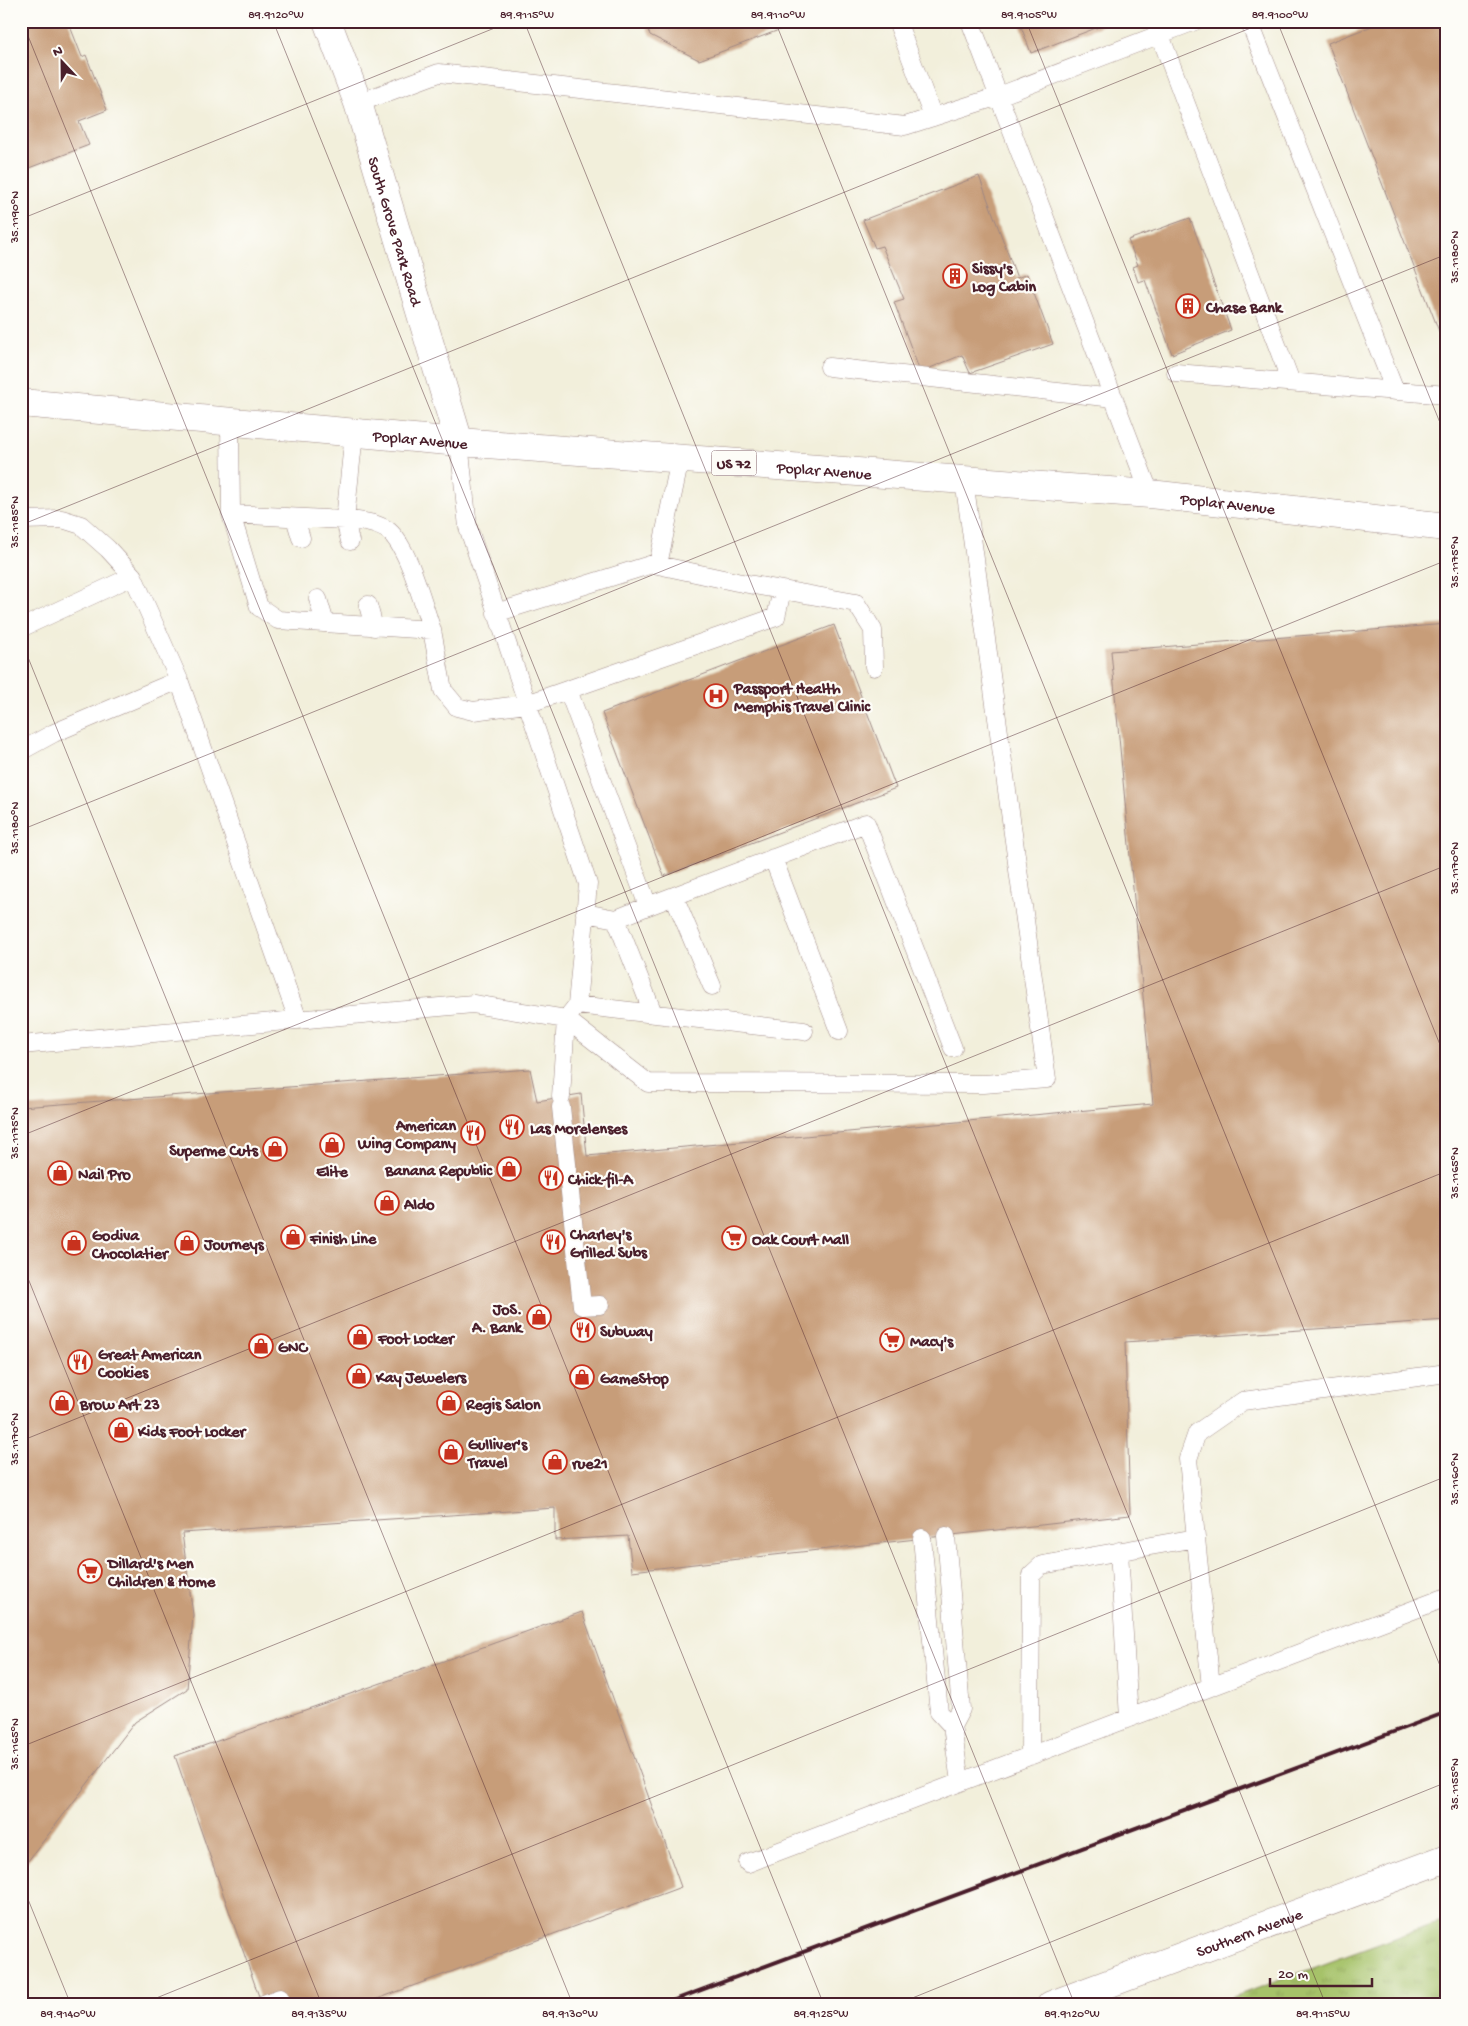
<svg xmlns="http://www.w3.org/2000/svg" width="1468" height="2026" viewBox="0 0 1468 2026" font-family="'Gochi Hand',sans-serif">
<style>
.park{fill:url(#park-tufts);stroke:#78704a}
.building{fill:#c79d79}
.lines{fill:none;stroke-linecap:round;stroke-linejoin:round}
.lane-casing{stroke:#9e8783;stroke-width:19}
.street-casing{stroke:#9e8783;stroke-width:29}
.secondary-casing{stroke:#9e8783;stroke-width:29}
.primary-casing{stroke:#9e8783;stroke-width:29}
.lane{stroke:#fff;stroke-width:18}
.street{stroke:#fff;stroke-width:28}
.secondary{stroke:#fff;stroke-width:28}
.primary{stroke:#fff;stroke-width:28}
.rail{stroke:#4a1f2b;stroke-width:4}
.ticks{fill:none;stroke:#4a1f2b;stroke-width:1;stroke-opacity:0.45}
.labels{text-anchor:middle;stroke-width:4.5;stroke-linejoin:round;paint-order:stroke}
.shield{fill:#fdfcf7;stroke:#806168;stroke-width:1}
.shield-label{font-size:15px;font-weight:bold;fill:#4a1f2b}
.street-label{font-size:16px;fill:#4a1f2b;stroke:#fdfcf7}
.poi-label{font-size:16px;font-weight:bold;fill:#4a1f2b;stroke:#fdfcf7;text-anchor:start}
.neatline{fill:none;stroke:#4a1f2b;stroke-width:2}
.ticks-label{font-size:12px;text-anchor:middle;fill:#4a1f2b}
</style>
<defs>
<pattern id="park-tufts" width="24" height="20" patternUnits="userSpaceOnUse" patternTransform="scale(1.25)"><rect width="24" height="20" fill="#a6c269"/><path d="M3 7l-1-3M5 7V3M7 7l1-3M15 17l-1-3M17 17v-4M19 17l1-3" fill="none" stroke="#90a65b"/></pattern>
</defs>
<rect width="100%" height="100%" fill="#fdfcf7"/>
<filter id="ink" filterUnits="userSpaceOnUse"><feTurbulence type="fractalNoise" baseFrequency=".02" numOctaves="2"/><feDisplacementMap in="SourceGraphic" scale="10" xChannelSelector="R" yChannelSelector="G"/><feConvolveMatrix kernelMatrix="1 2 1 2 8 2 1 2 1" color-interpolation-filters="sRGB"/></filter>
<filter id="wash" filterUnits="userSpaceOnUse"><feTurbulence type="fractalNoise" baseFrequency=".0096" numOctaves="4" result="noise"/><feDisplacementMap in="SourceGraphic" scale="20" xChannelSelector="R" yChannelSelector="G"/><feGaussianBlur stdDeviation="1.12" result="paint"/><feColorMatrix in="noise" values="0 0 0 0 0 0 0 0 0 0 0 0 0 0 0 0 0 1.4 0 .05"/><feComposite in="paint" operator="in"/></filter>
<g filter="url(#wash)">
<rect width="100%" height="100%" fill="#f2efdb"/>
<path class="park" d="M1447 1919V2005H1212Z"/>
<g id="blocks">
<path class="building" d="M21 21H68L82 57 86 55 107 110 79 121 89 145 21 171Z
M644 21H803L699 60 650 35Z
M1019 21H1114L1031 53Z
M1385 21H1447V337L1442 339 1328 43Z
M979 176 1017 278 1027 274 1053 344 970 373 962 355 920 372 894 302 904 299 882 246 875 248 863 220Z
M1190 218 1231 330 1172 354 1145 280 1138 282 1133 267 1138 265 1128 240Z
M1447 624V1320L1125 1342 1130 1515 632 1571 628 1536 555 1540V1508L182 1533 193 1615 187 1689 135 1722 21 1870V1107L530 1069 537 1101 581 1094 587 1156 1153 1104 1111 651Z
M834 625 896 788 664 876 602 713Z
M582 1612 681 1887 361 2005H262L175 1756Z"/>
</g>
</g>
<g filter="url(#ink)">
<use href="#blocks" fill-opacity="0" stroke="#9e8783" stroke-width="1"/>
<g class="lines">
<g class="lane-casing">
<path id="lane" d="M897 21 933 117
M970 21 1150 494
M1249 21 1395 391
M1160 35 1291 382
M358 103 439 73 905 126 999 96 1195 21
M829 367 1114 398
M1176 373 1447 395
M230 422 231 514 345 520 354 433
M680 459 658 565 737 582 856 603 873 630 874 667
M231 514 259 607 278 620 432 630 443 690 457 707 473 711 527 704 776 617 782 590
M295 518 301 538
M21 520 62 519 81 525 108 549 133 576 179 680 298 1020
M350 541 345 520C360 521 373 522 386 529 408 543 423 605 432 630
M318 599 325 623
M368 605 374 627
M496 613 659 562
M21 628 133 576
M568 690 648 906 616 919 585 913
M21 751 54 733 179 680
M773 858 839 1031
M674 896 712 986
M648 906 866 823 953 1048
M616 919 653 1013
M577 1005 804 1031
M566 1019 648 1083 984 1084 1047 1079 964 480
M21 1045 473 1004 566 1019 577 1005 588 884 468 527 459 442
M561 1097 566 1019
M561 1107 582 1306 600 1305
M946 1536 961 1709 952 1726
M922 1538 939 1712 952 1726 960 1782
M1119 1551 1129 1718
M1211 1687 1188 1459 1197 1433 1243 1401 1447 1373
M1030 1756 1031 1575 1042 1565 1196 1538
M748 1863 1447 1597
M261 2005 280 1998"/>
</g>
<g class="street-casing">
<g id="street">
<path id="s1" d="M327 21 358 103 459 442"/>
</g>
</g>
<g class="secondary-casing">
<g id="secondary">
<path id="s2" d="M1051 2005 1447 1858"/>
</g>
</g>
<g class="primary-casing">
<g id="primary">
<path id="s3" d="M21 403 459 442 1150 494 1447 527"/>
</g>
</g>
<use href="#lane" class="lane"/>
<use href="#street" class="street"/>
<use href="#secondary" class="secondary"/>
<use href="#primary" class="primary"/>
<path class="rail" d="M661 2005 1447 1712"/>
</g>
</g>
<path class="ticks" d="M22 21 824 2005M273 21 1075 2005M524 21 1326 2005M775 21 1447 1683M1026 21 1447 1062M1277 21 1447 440M21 219 512 21M21 525 1268 21M21 640 573 2005M21 830 1447 254M21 1136 1447 560M21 1261 322 2005M21 1441 1447 865M21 1747 1447 1171M21 1882 71 2005M139 2005 1447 1476M895 2005 1447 1782"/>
<defs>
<g id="building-ring" transform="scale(1.25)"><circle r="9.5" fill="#fdfcf7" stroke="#c8321e" stroke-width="1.5"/><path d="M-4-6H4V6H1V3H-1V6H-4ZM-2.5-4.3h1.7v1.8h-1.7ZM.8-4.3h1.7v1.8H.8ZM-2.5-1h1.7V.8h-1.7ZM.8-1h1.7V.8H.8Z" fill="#c8321e"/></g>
<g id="hospital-ring" transform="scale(1.25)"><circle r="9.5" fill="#fdfcf7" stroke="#c8321e" stroke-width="1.5"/><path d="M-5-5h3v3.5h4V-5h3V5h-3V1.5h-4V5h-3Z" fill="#c8321e"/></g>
<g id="restaurant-ring" transform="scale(1.25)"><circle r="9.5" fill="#fdfcf7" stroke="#c8321e" stroke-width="1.5"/><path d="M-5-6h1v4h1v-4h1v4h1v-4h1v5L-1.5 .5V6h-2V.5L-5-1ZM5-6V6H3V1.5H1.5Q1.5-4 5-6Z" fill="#c8321e"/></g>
<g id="shop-ring" transform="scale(1.25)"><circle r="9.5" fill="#fdfcf7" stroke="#c8321e" stroke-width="1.5"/><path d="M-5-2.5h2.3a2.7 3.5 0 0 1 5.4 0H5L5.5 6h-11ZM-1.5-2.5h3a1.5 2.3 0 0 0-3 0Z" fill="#c8321e"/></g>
<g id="supermarket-ring" transform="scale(1.25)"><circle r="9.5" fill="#fdfcf7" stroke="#c8321e" stroke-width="1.5"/><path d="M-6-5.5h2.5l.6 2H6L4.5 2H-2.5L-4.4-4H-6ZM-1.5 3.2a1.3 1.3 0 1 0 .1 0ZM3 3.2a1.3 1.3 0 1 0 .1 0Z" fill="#c8321e"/></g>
</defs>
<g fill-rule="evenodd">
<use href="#building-ring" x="955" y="276"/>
<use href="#building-ring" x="1188" y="306"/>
<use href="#hospital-ring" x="716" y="696"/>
<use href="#restaurant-ring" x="512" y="1127"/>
<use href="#restaurant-ring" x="473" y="1133"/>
<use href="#shop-ring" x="332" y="1145"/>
<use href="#shop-ring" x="275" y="1149"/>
<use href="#shop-ring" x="509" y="1169"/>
<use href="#shop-ring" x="60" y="1173"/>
<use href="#restaurant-ring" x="551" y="1178"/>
<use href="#shop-ring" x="387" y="1203"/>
<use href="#shop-ring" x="293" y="1237"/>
<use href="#supermarket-ring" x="734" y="1238"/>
<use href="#restaurant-ring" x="553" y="1242"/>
<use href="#shop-ring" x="74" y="1243"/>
<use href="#shop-ring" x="187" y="1243"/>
<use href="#shop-ring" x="539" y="1317"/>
<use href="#restaurant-ring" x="583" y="1330"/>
<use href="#shop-ring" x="360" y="1337"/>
<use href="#supermarket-ring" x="892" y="1340"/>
<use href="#shop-ring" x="261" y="1346"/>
<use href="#restaurant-ring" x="80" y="1362"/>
<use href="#shop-ring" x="359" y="1376"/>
<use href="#shop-ring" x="582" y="1377"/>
<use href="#shop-ring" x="62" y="1403"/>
<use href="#shop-ring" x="449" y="1403"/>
<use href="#shop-ring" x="121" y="1430"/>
<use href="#shop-ring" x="451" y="1452"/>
<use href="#shop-ring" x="555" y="1462"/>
<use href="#supermarket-ring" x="90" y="1571"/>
</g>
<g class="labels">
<rect class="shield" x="711.5" y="450.5" width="45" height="25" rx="4"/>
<g class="shield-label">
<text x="734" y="468">US 72</text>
</g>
<g class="street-label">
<text dy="6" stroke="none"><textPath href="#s1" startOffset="221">South Grove Park Road</textPath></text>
<text dy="6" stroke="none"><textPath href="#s3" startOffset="401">Poplar Avenue</textPath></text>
<text dy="6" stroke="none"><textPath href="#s3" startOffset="806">Poplar Avenue</textPath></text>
<text dy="6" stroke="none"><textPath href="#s3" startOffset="1211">Poplar Avenue</textPath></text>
<text dy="6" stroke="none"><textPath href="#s2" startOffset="211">Southern Avenue</textPath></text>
</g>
<g class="poi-label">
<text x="972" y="273">Sissy's<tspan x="972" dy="18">Log Cabin</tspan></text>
<text x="1206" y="312">Chase Bank</text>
<text x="734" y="693">Passport Health<tspan x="734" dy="18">Memphis Travel Clinic</tspan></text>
<text x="456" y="1130" text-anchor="end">American<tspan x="456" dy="18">Wing Company</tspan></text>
<text x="530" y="1133">Las Morelenses</text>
<text x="258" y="1155" text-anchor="end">Superme Cuts</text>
<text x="492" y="1175" text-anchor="end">Banana Republic</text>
<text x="332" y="1176" text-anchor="middle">Elite</text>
<text x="78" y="1179">Nail Pro</text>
<text x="568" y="1184">Chick-fil-A</text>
<text x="404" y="1209">Aldo</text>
<text x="570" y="1239">Charley's<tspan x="570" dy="18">Grilled Subs</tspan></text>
<text x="92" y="1240">Godiva<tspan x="92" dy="18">Chocolatier</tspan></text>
<text x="310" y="1243">Finish Line</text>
<text x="752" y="1244">Oak Court Mall</text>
<text x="204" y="1249">Journeys</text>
<text x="522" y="1314" text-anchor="end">JoS.<tspan x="522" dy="18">A. Bank</tspan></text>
<text x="600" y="1336">Subway</text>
<text x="378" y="1343">Foot Locker</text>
<text x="910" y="1346">Macy's</text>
<text x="278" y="1352">GNC</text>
<text x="98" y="1359">Great American<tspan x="98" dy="18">Cookies</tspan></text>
<text x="376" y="1382">Kay Jewelers</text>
<text x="600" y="1383">GameStop</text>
<text x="80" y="1409">Brow Art 23</text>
<text x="466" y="1409">Regis Salon</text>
<text x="138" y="1436">Kids Foot Locker</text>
<text x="468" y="1449">Gulliver's<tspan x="468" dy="18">Travel</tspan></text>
<text x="572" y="1468">rue21</text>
<text x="108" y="1568">Dillard's Men<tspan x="108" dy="18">Children &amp; Home</tspan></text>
</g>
</g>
<rect width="1468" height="2026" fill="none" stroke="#fdfcf7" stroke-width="55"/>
<g transform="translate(62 62) rotate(338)" stroke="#fdfcf7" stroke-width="4" paint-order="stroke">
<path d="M0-4L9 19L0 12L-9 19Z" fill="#4a1f2b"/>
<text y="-8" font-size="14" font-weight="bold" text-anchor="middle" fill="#4a1f2b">N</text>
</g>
<path d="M1270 1978v8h102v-8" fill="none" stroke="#4a1f2b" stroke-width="2.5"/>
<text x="1278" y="1978" font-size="15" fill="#4a1f2b" stroke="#fdfcf7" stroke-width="4" paint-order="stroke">20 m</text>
<rect x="28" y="28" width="1412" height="1970" class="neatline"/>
<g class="ticks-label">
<text x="276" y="18">89.9120°W</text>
<text x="527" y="18">89.9115°W</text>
<text x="778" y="18">89.9110°W</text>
<text x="1029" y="18">89.9105°W</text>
<text x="1280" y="18">89.9100°W</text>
<text transform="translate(14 217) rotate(-90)" y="4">35.1190°N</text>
<text transform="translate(1454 257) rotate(-90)" y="4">35.1180°N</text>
<text transform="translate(14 522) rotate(-90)" y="4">35.1185°N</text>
<text transform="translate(1454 562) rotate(-90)" y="4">35.1175°N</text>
<text transform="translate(14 828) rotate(-90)" y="4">35.1180°N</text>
<text transform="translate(1454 868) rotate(-90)" y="4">35.1170°N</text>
<text transform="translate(14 1133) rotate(-90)" y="4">35.1175°N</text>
<text transform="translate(1454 1173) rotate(-90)" y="4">35.1165°N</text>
<text transform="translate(14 1439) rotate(-90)" y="4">35.1170°N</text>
<text transform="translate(1454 1479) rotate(-90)" y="4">35.1160°N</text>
<text transform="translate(14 1744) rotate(-90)" y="4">35.1165°N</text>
<text transform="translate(1454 1784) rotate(-90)" y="4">35.1155°N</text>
<text x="68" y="2017">89.9140°W</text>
<text x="319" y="2017">89.9135°W</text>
<text x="570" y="2017">89.9130°W</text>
<text x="821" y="2017">89.9125°W</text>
<text x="1072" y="2017">89.9120°W</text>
<text x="1323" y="2017">89.9115°W</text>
</g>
</svg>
